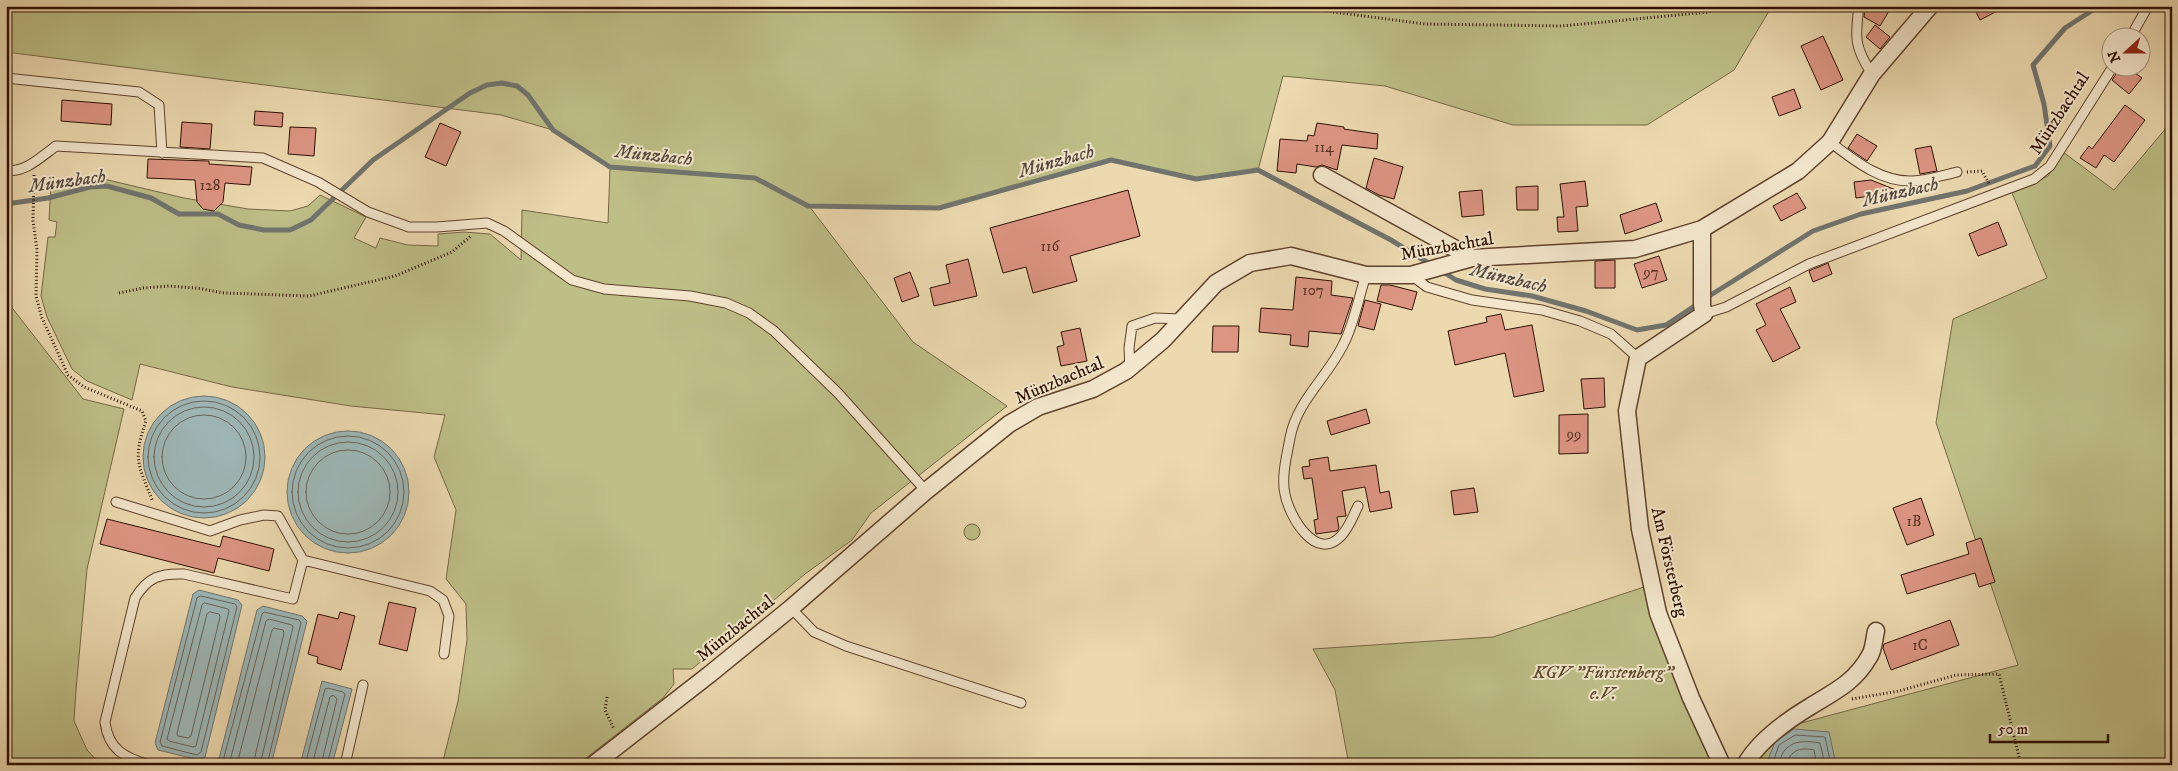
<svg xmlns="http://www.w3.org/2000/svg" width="2178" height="771" viewBox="0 0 2178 771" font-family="'IM FELL DW Pica',serif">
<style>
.green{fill:#bebe87;stroke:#766744}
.water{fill:#9eb7b7;stroke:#71746e}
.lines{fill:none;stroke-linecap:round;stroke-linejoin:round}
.shore{stroke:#66645c;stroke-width:1}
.stream{stroke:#71746e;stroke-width:5}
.building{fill:#dc9583;stroke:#2e1000}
.service-casing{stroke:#5e422c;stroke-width:11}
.minor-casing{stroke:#5e422c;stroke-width:19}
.path{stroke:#2e1000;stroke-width:3;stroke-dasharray:1 2.5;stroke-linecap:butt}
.service{stroke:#f3e6cc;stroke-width:9}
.minor{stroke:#f3e6cc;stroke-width:16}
.labels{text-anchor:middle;stroke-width:4;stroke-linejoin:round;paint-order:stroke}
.number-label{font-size:15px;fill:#5a3121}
.street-label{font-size:18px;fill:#2e1000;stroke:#f3e6cc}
.park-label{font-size:18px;font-style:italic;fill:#604d2f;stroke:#f3e6cc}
.water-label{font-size:19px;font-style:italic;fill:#554a40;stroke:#f3e6cc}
</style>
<rect width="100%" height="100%" fill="#ecd9b0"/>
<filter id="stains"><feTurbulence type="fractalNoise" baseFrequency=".004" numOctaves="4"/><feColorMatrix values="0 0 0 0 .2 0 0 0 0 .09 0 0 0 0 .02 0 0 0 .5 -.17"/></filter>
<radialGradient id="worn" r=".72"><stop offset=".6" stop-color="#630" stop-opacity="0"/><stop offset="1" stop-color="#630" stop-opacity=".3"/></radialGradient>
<path class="green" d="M6 6H1772L1734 70 1647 125H1513L1385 86 1283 76 1258 170 1196 179 1111 160 939 208 809 206 913 342 1007 406 871 513 852 540 805 574 692 669H673L674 684 663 698 577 765H442L458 701 467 640 466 604 446 579 456 510 434 457 445 415 351 406 232 387 140 364 132 400 87 381 72 369 47 317 41 296 48 237H55L57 222 49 220 51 184 91 176 184 198 248 209 290 211 308 206 320 195 366 217 354 238 376 248 380 238 408 245 438 246V234L464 232 490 234 521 260 522 210 608 223 610 167 553 130 501 115 6 52Z
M2172 121V765H1745L1775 730 2018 665 1936 423 1953 319 2047 278 2012 193 2048 176 2063 152 2114 190Z
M6 300 83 399 124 409 87 569 76 690 74 721 87 750 101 765H6Z
M964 532a8 8 0 1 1 16 0a8 8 0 1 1-16 0Z
M1653 584 1722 765H1349L1335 690 1313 649 1493 637Z"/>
<path class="water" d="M143 457a61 61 0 1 1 122 0a61 61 0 1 1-122 0Z
M287 492a61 61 0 1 1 122 0a61 61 0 1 1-122 0Z
M199 590 238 600 242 605 205 757 199 760 158 750 155 743 193 594Z
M263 606 302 616 307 621 271 765H222L219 759 257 610Z
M322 681 352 689 332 765H300Z
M1794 729 1829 732 1836 765H1769L1767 762 1775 742Z"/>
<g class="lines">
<path class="shore" d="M148 457a56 56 0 1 1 112 0a56 56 0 1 1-112 0Z
M154 457a50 50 0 1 1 100 0a50 50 0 1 1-100 0Z
M162 457a42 42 0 1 1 84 0a42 42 0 1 1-84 0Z
M292 492a56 56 0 1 1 112 0a56 56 0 1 1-112 0Z
M298 492a50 50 0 1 1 100 0a50 50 0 1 1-100 0Z
M306 492a42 42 0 1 1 84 0a42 42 0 1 1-84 0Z
M201 596 235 604 237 607 201 752 197 755 162 746 160 742 197 598Z
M205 603 228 609 229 611 196 746 193 747 169 741 167 739 202 605Z
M210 612 219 614 220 617 191 736 188 738 178 736 177 733 207 614Z
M226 765 224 757 262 614 264 612 299 620 301 623 267 765
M232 765 231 757 266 621 269 619 292 625 293 627 260 765
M240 765 239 756 272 630 274 628 283 630 284 633 253 765
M305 765 325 689 328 688 343 692 345 694 327 765
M312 765 330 697 333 695 337 699 321 765
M1772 765 1779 745 1795 735 1825 737 1831 765
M1779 765C1782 742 1800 739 1820 743L1825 765
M1786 765C1791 750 1799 747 1814 750L1817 765"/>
<path class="stream" d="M6 204 48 198 90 187 107 186 151 198 179 214H218L239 225 264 230H290L311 220 373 160 470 93 487 85 502 83 517 86 528 95 553 130 610 167 755 178 808 206 939 208 1111 160 1196 179 1258 170 1391 240 1433 266
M1440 270 1456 280 1485 289 1532 296 1586 311 1637 330 1666 325 1699 303
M1706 298 1813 231 1861 214 1967 191 2035 166 2050 146 2044 104 2033 65 2065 28 2099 6"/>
</g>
<path class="building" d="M1865 6H1892L1880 26 1864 17Z
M1973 6H2007L1980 20Z
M1875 25 1890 37 1880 49 1866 37Z
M1823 36 1843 80 1821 90 1801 46Z
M2120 68H2128L2142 78 2129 94 2112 80Z
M1794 89 1801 108 1779 116 1772 97Z
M62 100 112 104 111 125 61 121Z
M2125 105 2145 120 2114 162 2104 155 2096 168 2080 158 2089 146 2092 149Z
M255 111 283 113 282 127 254 125Z
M182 122 212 124 210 149 180 147Z
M440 123 461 132 446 166 425 157Z
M1317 123 1344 127V129L1378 134 1377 149 1342 145 1337 170 1322 165 1316 167 1297 164 1296 173 1277 171 1280 139 1307 141 1308 135 1314 136Z
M290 127 316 128 314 156 288 154Z
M1857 134 1877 146 1867 161 1848 148Z
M1931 146 1937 171 1920 174 1915 149Z
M1374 158 1403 167 1394 199 1379 195 1366 188Z
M148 159 209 161V164L252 167 250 185 225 183 223 202 214 211 203 209 197 202 195 180 147 178Z
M1871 180 1901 192 1856 198 1854 182Z
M1585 181 1588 206 1576 207 1578 231 1558 232 1557 217H1564L1560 184Z
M1538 186V210H1517L1516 187Z
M1128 190 1140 236 1070 256 1077 281 1033 293 1026 267 1003 273 990 228Z
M1482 190 1484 215 1462 217 1459 192Z
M1797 193 1806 208 1781 221 1773 206Z
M1656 203 1662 221 1625 234 1620 215Z
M1998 222 2007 245 1978 256 1969 234Z
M1659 256 1667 280 1642 288 1634 264Z
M968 259 977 296 934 306 930 288 950 283 946 265Z
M1615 260V288H1595V261Z
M1828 263 1832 274 1813 282 1809 271Z
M910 272 919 296 902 302 894 278Z
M1296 277 1332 281 1331 295 1353 298 1341 334 1309 331 1308 347 1290 345 1291 335 1259 332 1261 308 1293 310Z
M1381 285H1390L1417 292 1412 310 1377 301Z
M1790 287 1796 302 1780 309 1800 348 1773 362 1756 330 1766 325 1756 304Z
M1365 300 1381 304 1374 330 1358 326Z
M1501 314 1505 330 1532 325 1544 391 1514 397 1505 353 1455 365 1448 331 1487 322 1486 317Z
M1213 326H1239L1238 352H1212Z
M1080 328 1087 361 1061 366 1057 347 1064 345 1061 332Z
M1604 378 1605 407 1584 409 1581 379Z
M1366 409 1370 423 1331 435 1327 421Z
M1588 414V453L1559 454V415Z
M1328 457 1330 471 1376 465 1380 493 1389 491 1392 508 1370 512 1365 487 1342 491 1346 516 1337 517 1339 528 1337 531 1316 534 1314 520 1318 519 1312 478 1304 479 1302 467 1310 466 1309 460Z
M1474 488 1478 512 1454 515 1451 491Z
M1921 498 1934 535 1907 545 1893 508Z
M107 519 220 547 223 536 274 549 269 571 218 558 214 573 100 544Z
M1981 538 1995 582 1979 587 1975 573 1907 594 1901 575 1969 554 1966 543Z
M389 602 416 608 407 651 379 644Z
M340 612 355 616 341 670 317 663 318 657 308 654 318 614 338 619Z
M1950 620 1959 645 1891 670 1883 648 1884 644Z"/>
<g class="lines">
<g class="service-casing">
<path id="service" d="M1859 6C1855 37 1854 47 1872 74
M2130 38 2148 6
M6 78 139 92 159 105 162 153
M1830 142C1854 160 1880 182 1912 181 1927 180 1942 176 1957 172
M6 170C24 174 42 156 56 146L263 158 318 182 368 212 409 227H437L487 223 504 231 572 280 604 289 690 296 726 303 749 313 774 331 838 393 926 491
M1411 275 1427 287 1472 300 1542 310 1580 321 1611 334 1638 358
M1704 314 1726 307 1809 264 2034 179 2050 166 2112 68
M1130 368 1129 348 1132 326 1155 318 1183 319
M116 502 210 531 240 520 264 515 278 516 303 560
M1358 506C1353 516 1349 528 1341 536 1316 563 1289 516 1285 494 1281 477 1287 455 1290 438 1297 400 1328 377 1344 343 1354 324 1359 296 1366 275
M791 608 814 632 846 646 1021 703
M149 765C125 758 108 749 105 722L135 598C148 577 160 573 184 574L293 599 303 560 430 591 443 600 449 616 444 654
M345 765 363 685"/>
</g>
<g class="minor-casing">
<path id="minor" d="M1322 175 1472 258
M1702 229V305L1704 314 1638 358 1627 411 1640 529 1658 613 1691 698 1722 765
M593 765 710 674 791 608 926 491 1009 424 1038 407 1093 389 1126 371 1163 340 1216 283 1250 263 1291 256 1366 275H1411L1472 258 1635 249 1702 229 1798 171 1830 142 1872 74 1930 6
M1745 765C1759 740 1786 721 1811 706 1835 691 1854 683 1869 657 1874 650 1874 639 1876 631"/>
</g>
<path class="path" d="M1288 6 1425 24 1562 26 1709 12 1723 6
M1967 172 1982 171 1990 185
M34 175 33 221 37 250 36 296 42 318 68 375 84 387 142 411 146 421C132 460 139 466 153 502
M119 293 143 288 169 286 197 288 224 293 309 296 395 276 452 252 471 236
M607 697 605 710 614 729
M1852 699 1899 691 1956 675 1999 674 2021 765"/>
<use href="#service" class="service"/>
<use href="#minor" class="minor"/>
</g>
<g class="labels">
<g class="number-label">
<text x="1324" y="152">114</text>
<text x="210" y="190">128</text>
<text x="1050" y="251">116</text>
<text x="1651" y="277">97</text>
<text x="1313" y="295">107</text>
<text x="1574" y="439">99</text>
<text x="1914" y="526">1B</text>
<text x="1920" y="650">1C</text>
</g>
<g class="street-label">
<text transform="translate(2059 113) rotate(-57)" y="6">Münzbachtal</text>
<text transform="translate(1447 246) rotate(-10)" y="6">Münzbachtal</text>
<text transform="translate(1059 380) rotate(-23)" y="6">Münzbachtal</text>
<text transform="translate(1670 562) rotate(77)" y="6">Am Försterberg</text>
<text transform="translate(735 628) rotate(-39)" y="6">Münzbachtal</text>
</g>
<g class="park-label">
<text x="1603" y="678">KGV "Fürstenberg"<tspan x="1603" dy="21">e.V.</tspan></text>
</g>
<g class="water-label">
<text transform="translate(654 154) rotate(6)" y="7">Münzbach</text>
<text transform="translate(1056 160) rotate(-16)" y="7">Münzbach</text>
<text transform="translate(67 180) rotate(-8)" y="7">Münzbach</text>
<text transform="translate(1900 191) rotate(-13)" y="7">Münzbach</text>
<text transform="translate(1509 277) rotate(13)" y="7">Münzbach</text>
</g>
</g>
<rect width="2178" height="771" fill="none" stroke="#ecd9b0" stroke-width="25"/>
<rect x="8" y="8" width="2163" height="756" fill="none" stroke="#2e1000" stroke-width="2.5"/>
<rect x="12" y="12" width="2153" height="746" fill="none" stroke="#2e1000"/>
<g transform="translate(2126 52) rotate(249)"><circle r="24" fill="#f3e6cc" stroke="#a4907a"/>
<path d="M0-4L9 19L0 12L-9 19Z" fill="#8f2418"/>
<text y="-8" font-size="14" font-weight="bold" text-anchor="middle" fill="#2e1000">N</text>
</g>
<path d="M1990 734v8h118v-8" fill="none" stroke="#2e1000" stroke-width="2.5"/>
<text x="1998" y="734" font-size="15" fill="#2e1000" stroke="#f3e6cc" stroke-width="4" paint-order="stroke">50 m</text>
<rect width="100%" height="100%" filter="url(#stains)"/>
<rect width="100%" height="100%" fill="url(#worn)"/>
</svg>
